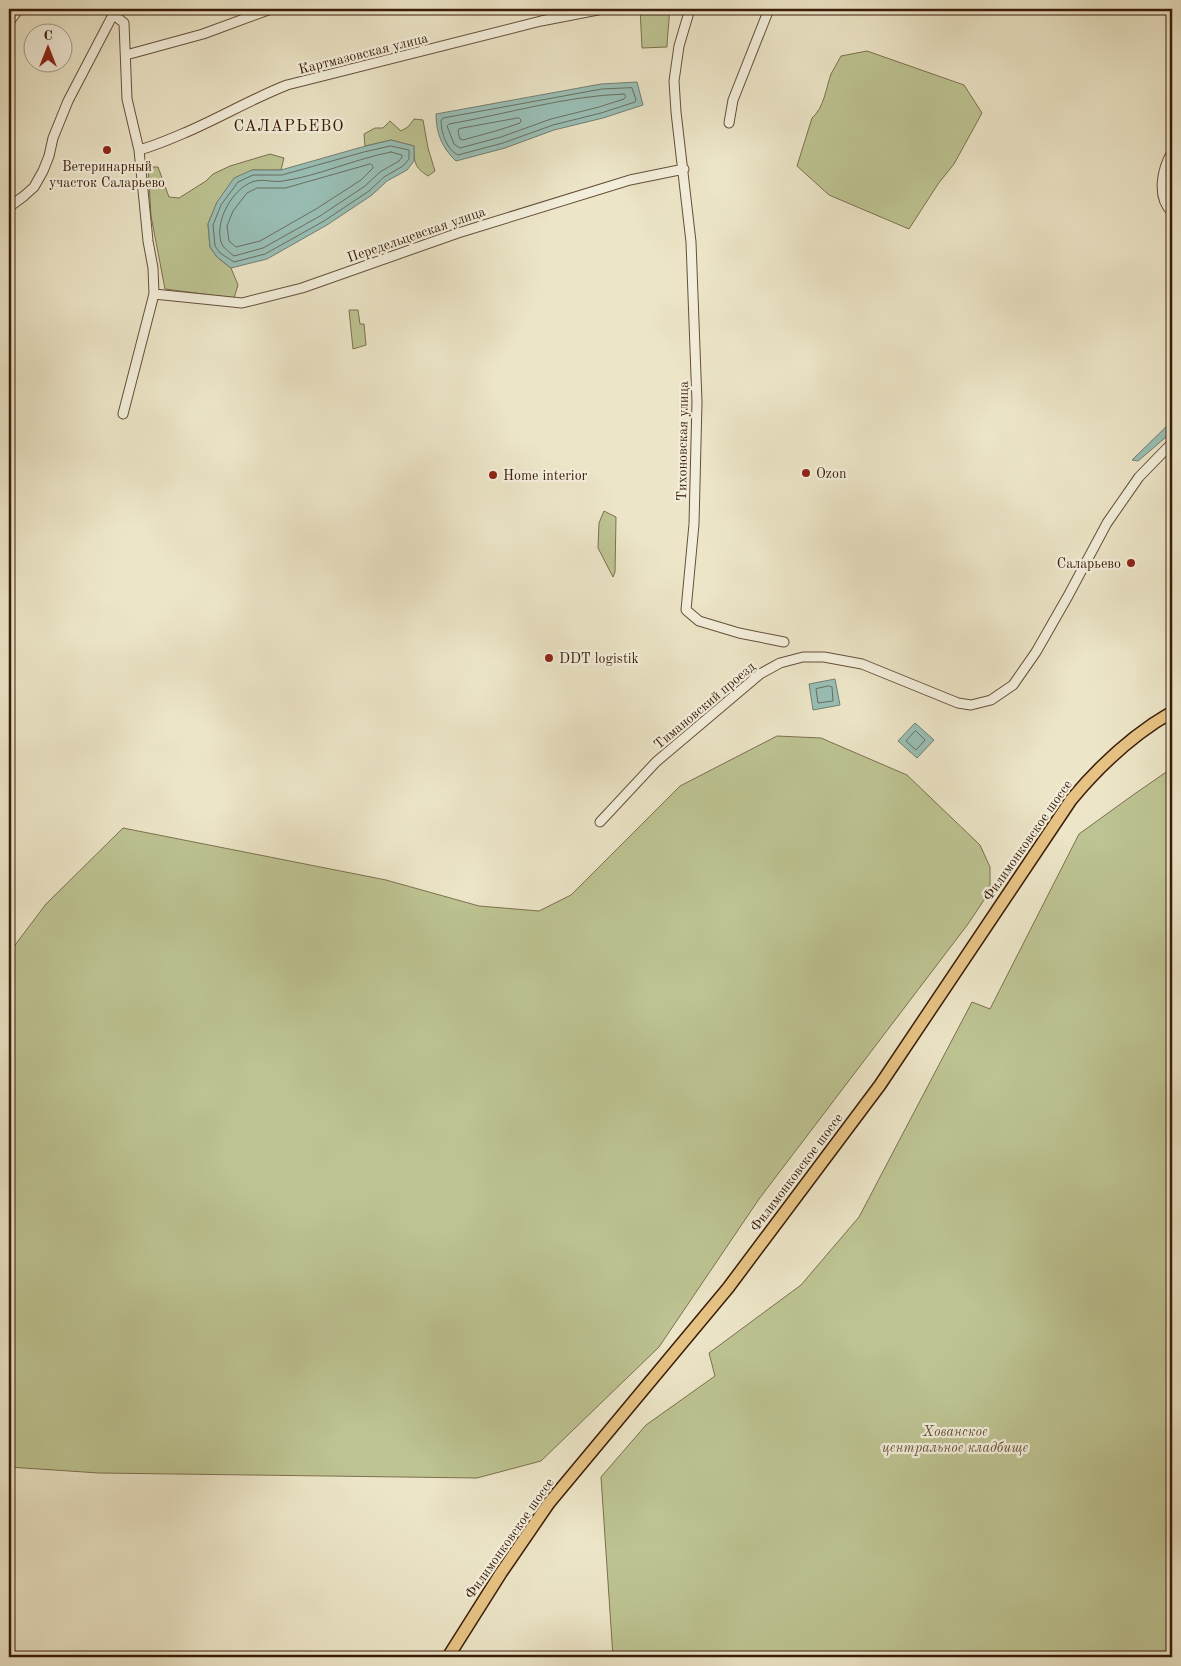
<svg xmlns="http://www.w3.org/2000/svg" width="1181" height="1666" viewBox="0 0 1181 1666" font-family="'Old Standard TT',serif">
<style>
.green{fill:#bdc392;stroke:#7c704e}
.water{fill:#99bfb6;stroke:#737e71}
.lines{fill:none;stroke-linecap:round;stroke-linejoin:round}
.shore{stroke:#6a6e60;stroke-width:1}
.minor-casing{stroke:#664f39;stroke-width:11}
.major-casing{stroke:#3a1d0a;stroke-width:14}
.minor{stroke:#f3eedb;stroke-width:9}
.major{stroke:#e6c284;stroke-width:11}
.poi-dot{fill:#8f2418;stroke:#f3eedb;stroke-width:2}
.labels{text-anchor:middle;stroke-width:4.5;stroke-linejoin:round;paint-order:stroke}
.street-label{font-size:14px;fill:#3a1d0a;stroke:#f3eedb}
.poi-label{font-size:14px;fill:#3a1d0a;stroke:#f3eedb;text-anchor:start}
.park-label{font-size:14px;font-style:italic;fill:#614f33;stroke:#f3eedb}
.quarter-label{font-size:16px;letter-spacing:1px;fill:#3a1d0a;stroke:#f3eedb}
</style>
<rect width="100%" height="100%" fill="#ece5c7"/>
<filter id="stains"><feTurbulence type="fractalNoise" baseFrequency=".004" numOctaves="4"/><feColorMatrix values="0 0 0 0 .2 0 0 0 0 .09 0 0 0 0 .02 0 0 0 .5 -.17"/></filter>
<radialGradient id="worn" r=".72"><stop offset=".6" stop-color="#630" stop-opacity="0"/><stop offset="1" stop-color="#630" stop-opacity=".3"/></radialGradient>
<path class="green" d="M640 9H669C670 22 667 34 667 47L642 48Z
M867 51 964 85 982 113 954 164 938 184 909 229 829 195 797 166 812 118C824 108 826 88 831 74 834 68 838 62 841 56Z
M414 119 423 120 428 148 435 171 428 176C414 167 414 162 414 146L391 140 365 146 364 134 375 128H383L390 121 401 131 408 127Z
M270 154 284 158 281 170H252L217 202 208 224 210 247 217 257 231 268 238 285 234 298 165 289 151 216 148 167H158L169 197 179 198 206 181 213 174 230 166Z
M349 310H358L360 324H364L366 345 353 349Z
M604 511 616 517 615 572 613 577 598 548 599 523Z
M777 736 821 738 907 775 980 845 990 867V891L968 924 759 1199 659 1347 541 1461 477 1478 99 1473 9 1467V953L46 904 123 828 386 880 479 906 539 911 571 895 680 786Z
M1172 768V1657H613L601 1477 646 1425 715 1376 709 1353 801 1285 859 1217 972 1002 990 1009 1079 834 1133 795Z"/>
<path class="water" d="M637 82 643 105 603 118 554 130 505 148 456 161C442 148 436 133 436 114L601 84Z
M391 140 414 146V161L407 170 387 181 372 195 327 225 267 259 231 268 217 257 210 247 208 224 217 202 234 178 252 170H281L362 147Z
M1172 421V432L1138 461 1132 460Z
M835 679 840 705 813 710 809 684Z
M915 723 934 740 917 758 898 741Z"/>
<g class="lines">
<path class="shore" d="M632 88 636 100 635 102 601 113 553 125 503 143 458 155C447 150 441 133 441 120L443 118 602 89Z
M624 94 626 96 624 99 599 107 551 119 501 137 460 148 454 144 447 126 449 124C507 114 565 96 624 94Z
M519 118 521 120 520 123 499 130 463 140 460 139 458 132 459 129Z
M391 146 409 150V159L403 166 384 177 369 191 324 221 265 254 234 262 220 253 215 246 213 225 221 205 238 182 253 175H282L364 152Z
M391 152 402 155V157L399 161 380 172 365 186 320 216 263 248 234 256C229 252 223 248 221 242 215 220 232 190 252 182 262 178 273 183 283 181 318 176 355 159 391 152Z
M371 164 373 166V168L361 180 316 209 260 241 236 247 229 241 227 226 233 211 247 193 257 188H285Z
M829 686 832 687 833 701 818 703 816 689Z
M916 731 925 740 916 750 906 741 914 732Z"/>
<g class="minor-casing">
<path id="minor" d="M690 9 679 46 674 81 676 112 691 242 697 402 694 524 686 610 699 621 739 633 784 642
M114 15 124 23 127 99 139 150 148 241 153 268 154 294 123 414
M9 22 19 9
M126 55 203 34 271 9
M729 123 733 100 769 9
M139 150C154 146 168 140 182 134 218 119 251 99 287 85L541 21 603 9
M1172 152C1162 169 1156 197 1172 212
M9 207 24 196 34 187 43 171 49 156 53 138 68 101 116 9
M154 294 242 303 302 288 458 233 630 180 684 169
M600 822 656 762 760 674 780 663 803 657H824L862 664 958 703 971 705 991 700 1013 685 1036 652 1068 596 1107 523 1139 477 1172 443"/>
</g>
<g class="major-casing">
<path id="major" d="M448 1657 501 1573 549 1503 728 1288 880 1085 1071 800C1100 765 1132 735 1172 712"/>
</g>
<use href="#minor" class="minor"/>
<use href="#major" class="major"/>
</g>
<g class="poi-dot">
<circle cx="107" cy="150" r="5"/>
<circle cx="806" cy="473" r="5"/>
<circle cx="493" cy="475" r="5"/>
<circle cx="1131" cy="563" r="5"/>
<circle cx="549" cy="658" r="5"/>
</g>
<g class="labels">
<g class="street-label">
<text transform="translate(363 53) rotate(-14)" y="5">Картмазовская улица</text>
<text transform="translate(416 234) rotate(-19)" y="5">Передельцевская улица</text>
<text transform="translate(682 441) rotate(-89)" y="5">Тихоновская улица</text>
<text transform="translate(704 705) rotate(-40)" y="5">Тимановский проезд</text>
<text transform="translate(1027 840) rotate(-55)" y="5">Филимонковское шоссе</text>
<text transform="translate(796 1172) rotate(-53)" y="5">Филимонковское шоссе</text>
<text transform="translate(509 1538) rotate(-55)" y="5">Филимонковское шоссе</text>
</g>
<g class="poi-label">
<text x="107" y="171" text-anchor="middle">Ветеринарный<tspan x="107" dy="16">участок Саларьево</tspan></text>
<text x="816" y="478">Ozon</text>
<text x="503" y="480">Home interior</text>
<text x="1121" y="568" text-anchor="end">Саларьево</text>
<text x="559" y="663">DDT logistik</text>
</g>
<g class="park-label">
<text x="955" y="1436">Хованское<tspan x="955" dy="16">центральное кладбище</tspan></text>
</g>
<g class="quarter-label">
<text x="289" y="131">САЛАРЬЕВО</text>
</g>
</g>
<rect width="1181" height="1666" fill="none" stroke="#ece5c7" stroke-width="30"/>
<rect x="10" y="10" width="1161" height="1646" fill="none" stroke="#3a1d0a" stroke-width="2.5"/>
<rect x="15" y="15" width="1151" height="1636" fill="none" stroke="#3a1d0a"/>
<g transform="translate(48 48)"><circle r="24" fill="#f3eedb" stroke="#a99a87"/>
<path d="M0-4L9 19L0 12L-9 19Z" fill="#8f2418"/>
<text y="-8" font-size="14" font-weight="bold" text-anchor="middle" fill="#3a1d0a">С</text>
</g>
<rect width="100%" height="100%" filter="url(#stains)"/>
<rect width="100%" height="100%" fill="url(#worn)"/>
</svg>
